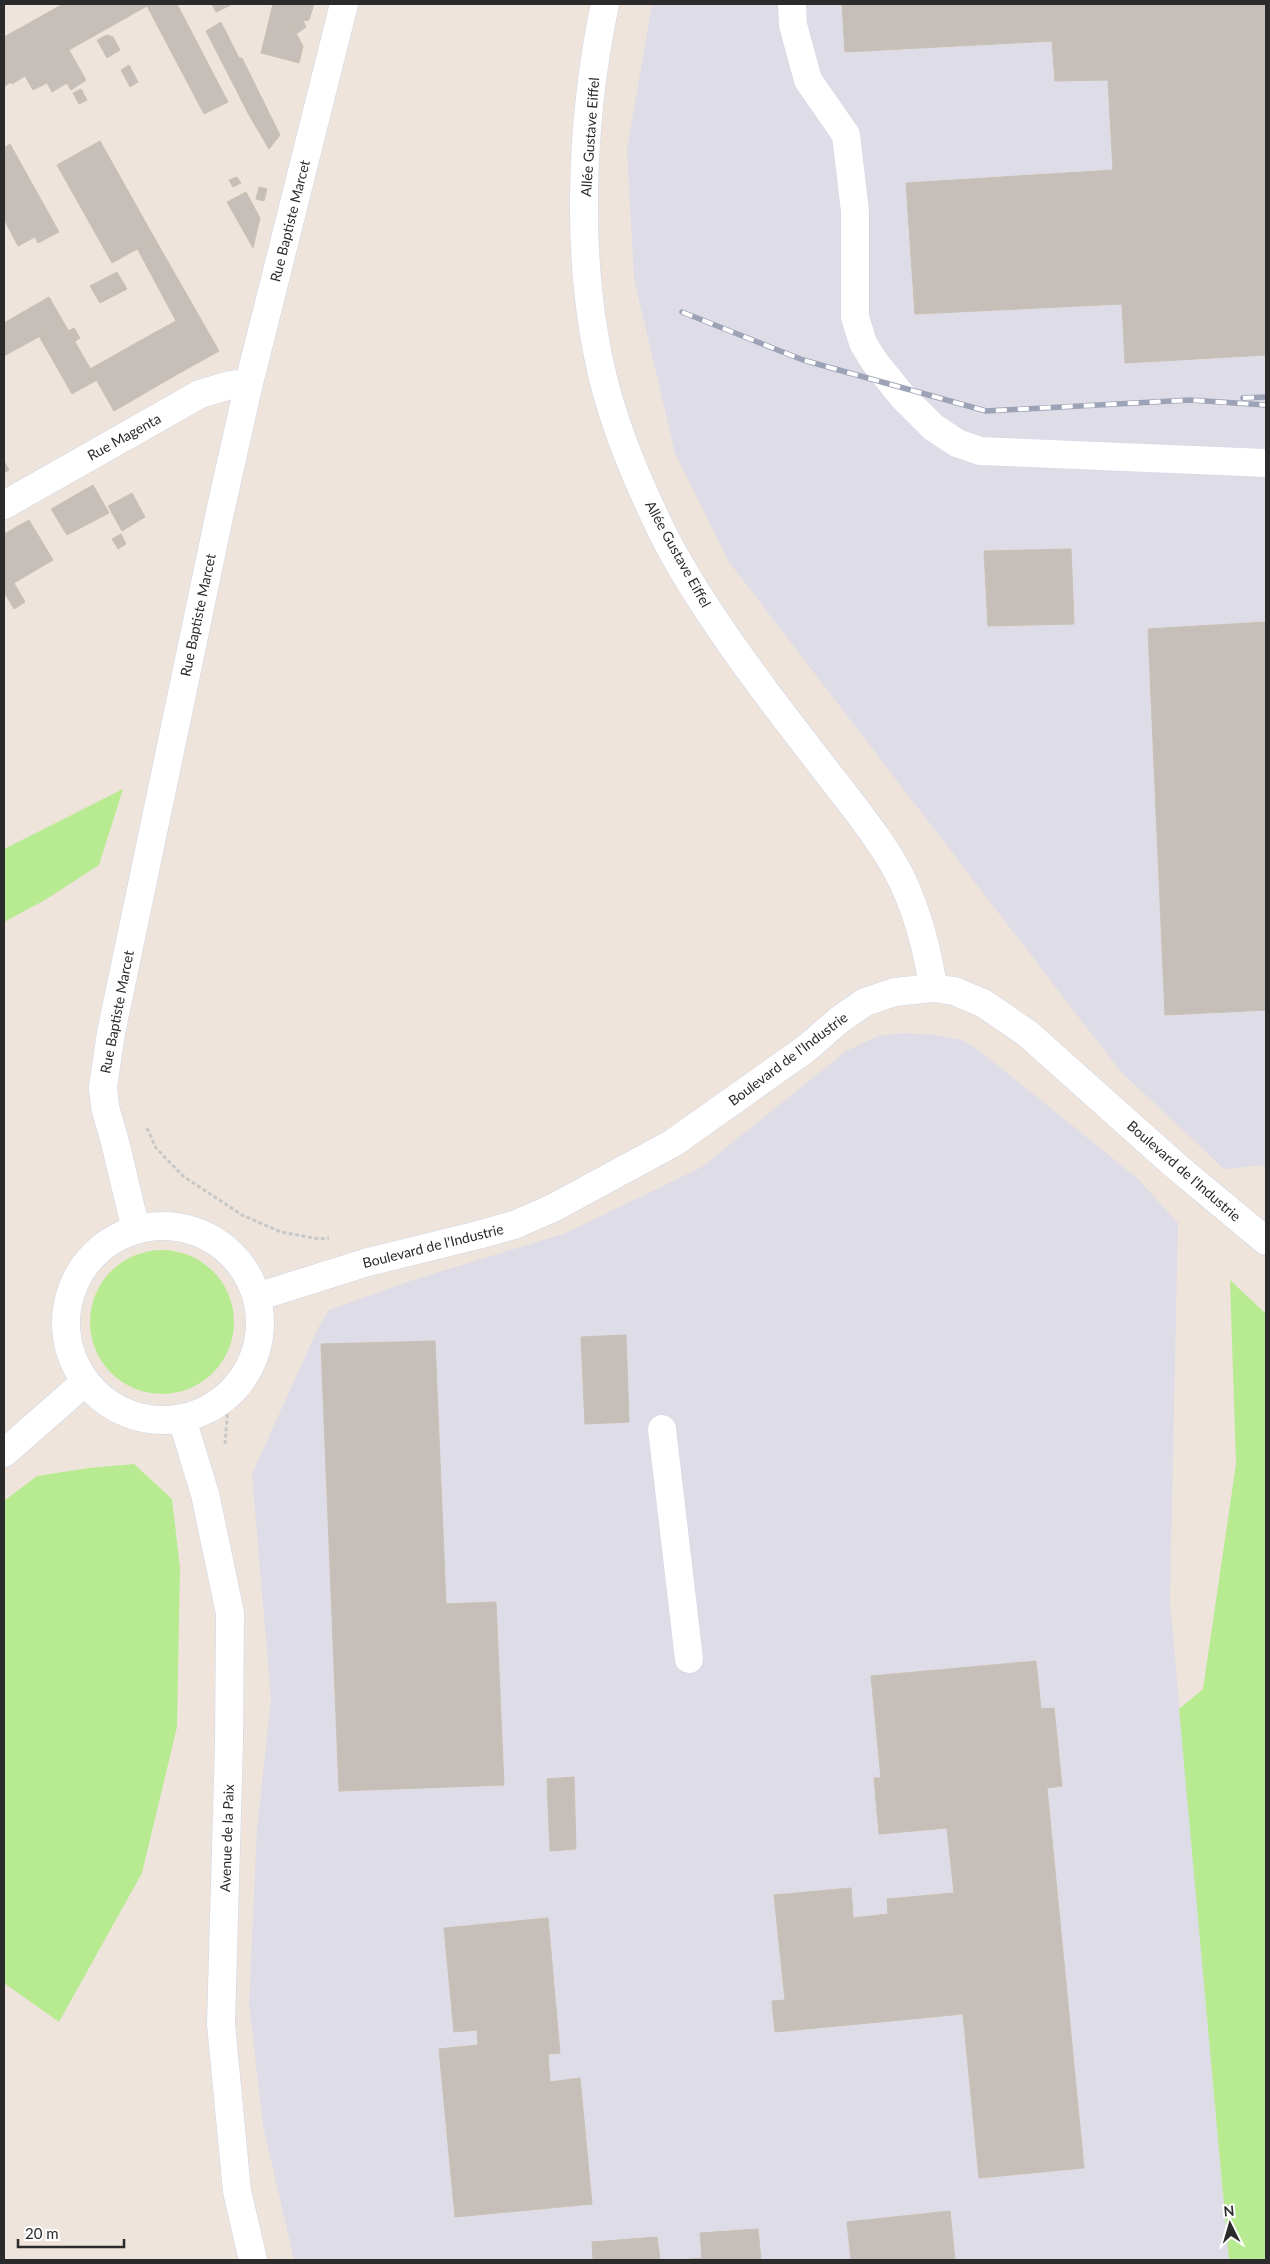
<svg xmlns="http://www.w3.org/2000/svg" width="1270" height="2264" viewBox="0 0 1270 2264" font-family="Lato,sans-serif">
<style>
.industrial{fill:#dedce6}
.green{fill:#b8eb91}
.building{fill:#c6beb8;stroke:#cac0b4}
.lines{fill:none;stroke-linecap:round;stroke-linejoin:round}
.minor-casing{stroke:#d0d6e5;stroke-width:29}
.path{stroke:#c8c8c8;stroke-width:3;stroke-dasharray:4 2.5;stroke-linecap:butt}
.minor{stroke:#fff;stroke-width:28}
.rail-casing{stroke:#9da3b7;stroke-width:5.5}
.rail{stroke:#fff;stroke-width:4;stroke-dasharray:11;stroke-linecap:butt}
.labels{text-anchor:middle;stroke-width:4;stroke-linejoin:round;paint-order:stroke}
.street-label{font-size:14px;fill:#2b2b2b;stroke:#fff}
</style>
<rect width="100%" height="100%" fill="#eee4db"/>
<path class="industrial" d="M652 4H1266V1165L1224 1169 1120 1071 729 562 675 453 634 279 627 149Z
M904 1033 935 1035 962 1040 980 1051 1137 1178 1178 1223 1170 1601 1229 2260H294L263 2126 249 2003 257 1829 271 1699 252 1474 319 1326 329 1310 413 1280 566 1233 702 1167 846 1051 878 1036Z"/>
<path class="green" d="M123 789 99 865 45 900 4 922V849Z
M90 1322a72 72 0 1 1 144 0a72 72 0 1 1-144 0Z
M1230 1280 1266 1314V2260H1229L1179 1709 1203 1689 1236 1464Z
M134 1464 172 1499 180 1568 177 1727 142 1873 59 2022 4 1983V1501L37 1476 89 1468Z"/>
<path class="building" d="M63 4H94L108 28 69 50 86 80 71 90 31 22Z
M94 4H146L147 6 108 28Z
M146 4H177L228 102 204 114Z
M212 4H230L231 5 216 12Z
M273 4H280L303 46 299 63 261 53Z
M280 4H314L309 20 303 21 306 27 296 34Z
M842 4H1266V355L1125 363 1122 304 915 314 906 183 1113 170 1108 80 1055 81 1052 41 845 52Z
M31 22 67 83 52 92 47 83 33 90 25 76 12 84 4 70V37Z
M221 22 239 58H242L280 135 269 149 249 115 206 31Z
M107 35 113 37 120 50 107 58 97 40Z
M129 65 138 82 130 87 121 70Z
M4 70 11 82 4 87Z
M81 89 87 100 79 104 73 93Z
M100 141 155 239 112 263 57 165Z
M10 144 59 232 38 243 35 237 18 246 4 219V148Z
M237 177 241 183 233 187 229 180Z
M259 187 267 189 264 201 256 199Z
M246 192 260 218 253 248 227 202Z
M155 239 219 351 176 375 152 334 176 321 137 248Z
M117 272 127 289 100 303 90 286Z
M49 297 64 323 4 356V323Z
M64 323 97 380 72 394 39 336Z
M74 328 80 338 74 342 68 331Z
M152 334 176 375 114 411 90 369Z
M4 461 9 470 4 473Z
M93 485 109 513 67 535 51 509Z
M132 493 145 517 122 531 108 506Z
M29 520 53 560 14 583 25 602 14 609 4 592V534Z
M121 534 126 544 118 549 112 539Z
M1071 549 1074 624 988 626 984 551Z
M1266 622V1010L1165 1015 1148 629Z
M626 1335 629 1422 585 1424 581 1337Z
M435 1341 446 1604 496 1602 504 1785 339 1791 321 1344Z
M1036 1661 1041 1709 1054 1708 1062 1786 1047 1788 1084 2168 979 2178 963 2014 775 2032 772 2001 785 2000 774 1895 851 1888 853 1918 888 1914 887 1899 954 1893 947 1828 879 1834 874 1778H881L871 1676Z
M574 1777 576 1849 550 1851 547 1779Z
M548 1918 560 2053 548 2054 550 2082 580 2078 592 2204 455 2217 439 2049 478 2045 477 2030 454 2032 444 1928Z
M950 2211 955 2260H851L847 2222Z
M758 2229 761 2260H679L702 2258 700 2233Z
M657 2237 660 2260H593L592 2242Z"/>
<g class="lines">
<g class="minor-casing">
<path id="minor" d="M605 4C580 123 574 266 605 386 617 431 635 475 655 517 681 575 727 640 765 691 792 727 820 763 848 799 868 825 890 854 904 884 919 918 928 952 933 988
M792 4 793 25 808 80 846 135 855 211V317L863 343 874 361 902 396 933 427 957 443 980 451 1266 463
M4 505 200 394 230 385 249 383
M66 1323a97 97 0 1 1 194 0a97 97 0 1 1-194 0Z
M136 1230 115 1142 105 1107 103 1087 111 1033 220 512 249 383 344 4
M257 1297 368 1262 478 1235 514 1225 553 1208 673 1143 807 1048 839 1020 865 1002 895 992 933 988 954 991 983 1003 1028 1034 1177 1167 1266 1241
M182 1419 205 1494 230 1613 229 1742 221 2024 237 2191 253 2260
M662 1429 689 1659
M4 1453 85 1382"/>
</g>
<path class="path" d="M147 1128 156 1148 183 1176 242 1215 281 1232 319 1239 329 1238
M225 1444 229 1395"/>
<use href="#minor" class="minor"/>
<g class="rail-casing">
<path id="rail" d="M682 312 803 360 986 411 1190 400 1266 405
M1243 398 1266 397"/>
</g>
<use href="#rail" class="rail"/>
</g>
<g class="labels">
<g class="street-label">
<text transform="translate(590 137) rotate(-86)" y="5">Allée Gustave Eiffel</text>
<text transform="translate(290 221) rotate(-76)" y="5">Rue Baptiste Marcet</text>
<text transform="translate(124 437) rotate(-29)" y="5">Rue Magenta</text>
<text transform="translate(678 554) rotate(61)" y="5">Allée Gustave Eiffel</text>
<text transform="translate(198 615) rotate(-78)" y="5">Rue Baptiste Marcet</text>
<text transform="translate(117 1012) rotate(-79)" y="5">Rue Baptiste Marcet</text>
<text transform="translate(788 1059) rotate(-37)" y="5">Boulevard de l'Industrie</text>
<text transform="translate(1184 1171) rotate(41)" y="5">Boulevard de l'Industrie</text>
<text transform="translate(433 1246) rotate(-14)" y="5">Boulevard de l'Industrie</text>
<text transform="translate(227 1838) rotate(-88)" y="5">Avenue de la Paix</text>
</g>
</g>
<rect width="1270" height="2264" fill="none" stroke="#2b2b2b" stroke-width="10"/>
<g transform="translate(1230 2224) rotate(355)" stroke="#ffffff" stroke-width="4" paint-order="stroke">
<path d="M0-4L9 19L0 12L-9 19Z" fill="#2b2b2b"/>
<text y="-8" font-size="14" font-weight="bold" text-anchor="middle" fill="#2b2b2b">N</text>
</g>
<path d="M18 2239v8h106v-8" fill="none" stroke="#2b2b2b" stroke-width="2.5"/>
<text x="25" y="2239" font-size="15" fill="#2b2b2b" stroke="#ffffff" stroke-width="4" paint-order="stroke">20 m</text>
</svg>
